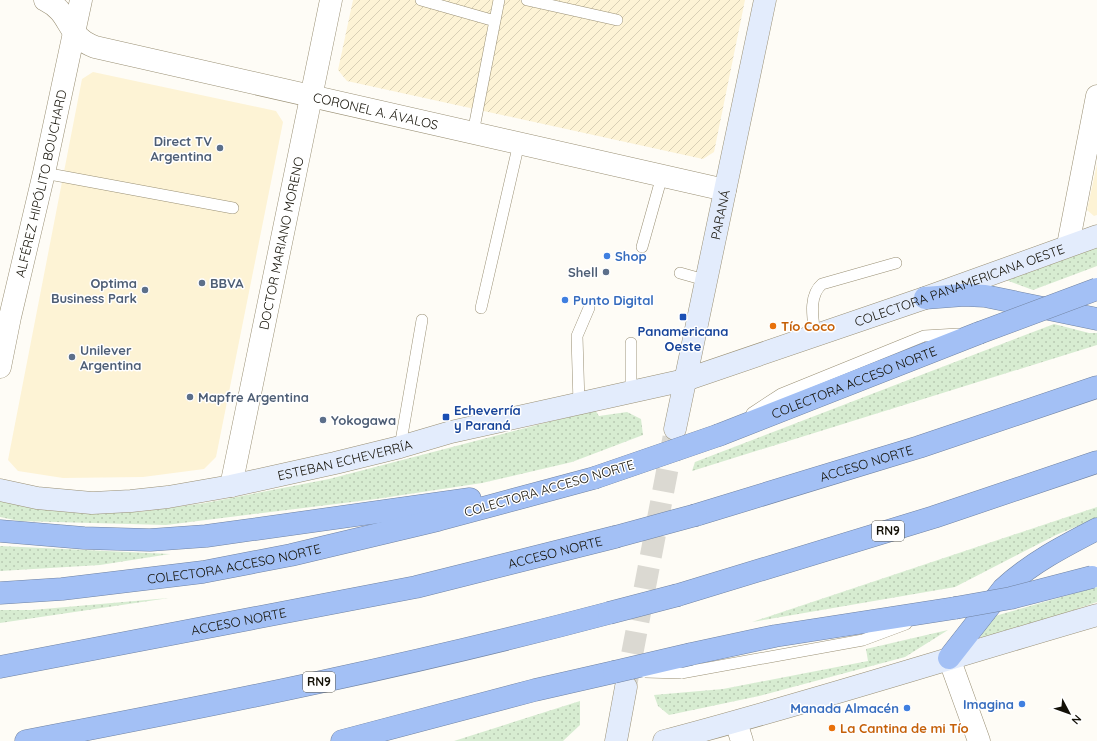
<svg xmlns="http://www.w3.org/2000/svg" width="1097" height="741" viewBox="0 0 1097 741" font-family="Quicksand,sans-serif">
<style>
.built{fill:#fdf3d5}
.industrial{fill:url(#industrial-furrows)}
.grass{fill:url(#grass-dots)}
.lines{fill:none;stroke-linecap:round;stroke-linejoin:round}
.secondary-tunnel{stroke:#dbd9d2;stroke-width:22;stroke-dasharray:22 11;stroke-linecap:butt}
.lane-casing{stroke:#9a9075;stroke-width:12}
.street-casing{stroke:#9a9075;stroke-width:23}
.secondary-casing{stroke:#9a9075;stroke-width:23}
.highway-casing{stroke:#7183a2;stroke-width:23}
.lane{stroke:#fff;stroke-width:11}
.street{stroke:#fff;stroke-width:22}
.secondary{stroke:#e3ecfc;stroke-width:22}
.highway{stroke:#a3c0f5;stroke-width:22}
.lane-bridge-casing{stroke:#9a9075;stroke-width:12;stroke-linecap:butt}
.highway-bridge-casing{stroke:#7183a2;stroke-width:23;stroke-linecap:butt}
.lane-bridge{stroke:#fff;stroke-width:11}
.highway-bridge{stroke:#a3c0f5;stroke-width:22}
.service-dot{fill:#5c6f8a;stroke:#fff;stroke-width:1.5}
.shop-dot{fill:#3f7fe0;stroke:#fff;stroke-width:1.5}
.transit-dot{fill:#1a4fb4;stroke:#fff;stroke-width:1.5}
.food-dot{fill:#e8710a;stroke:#fff;stroke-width:1.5}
.labels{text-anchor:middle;stroke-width:3;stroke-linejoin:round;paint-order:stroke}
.shield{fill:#fff;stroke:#5a5851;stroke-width:1}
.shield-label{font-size:12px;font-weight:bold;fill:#141107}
.street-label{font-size:13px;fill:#141107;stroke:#fff}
.service-label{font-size:13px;font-weight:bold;fill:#4e5e75;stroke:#fff;text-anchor:start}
.shop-label{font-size:13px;font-weight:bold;fill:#366cbe;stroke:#fff;text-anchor:start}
.food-label{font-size:13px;font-weight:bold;fill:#c56008;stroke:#fff;text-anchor:start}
.transit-label{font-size:13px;font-weight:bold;fill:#164399;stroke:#fff}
</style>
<defs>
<pattern id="industrial-furrows" width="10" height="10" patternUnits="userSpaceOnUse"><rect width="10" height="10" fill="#fdf3d5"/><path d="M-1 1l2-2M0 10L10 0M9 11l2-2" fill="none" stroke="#d8cfb5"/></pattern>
<pattern id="grass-dots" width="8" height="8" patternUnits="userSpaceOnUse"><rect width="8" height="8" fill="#d7ecd1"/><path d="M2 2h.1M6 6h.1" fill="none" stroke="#b8c9b2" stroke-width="1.8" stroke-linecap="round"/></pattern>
</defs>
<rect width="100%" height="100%" fill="#fefcf6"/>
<path class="built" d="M93 72 276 111 283 122 216 457 204 469 143 477 63 478 18 471 8 460 82 79Z
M1097 164V215L1094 216 1087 210Z"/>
<path class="industrial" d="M353 0H745L714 152 703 159 347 81 338 70Z"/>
<path class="grass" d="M1097 243V266L1033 290 998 277Z
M1054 324 1089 333H1097V345L692 471 695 462Z
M595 410 599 416 627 412 641 419 643 435 572 462 482 483 376 499 166 525 19 521 0 517V500L87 512H139L205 503 329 479Z
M1097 507V518L1056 535 955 587 752 622Z
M0 546 170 554 100 565 0 571Z
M1097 587V602L979 642 988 618Z
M169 598 0 623V610H32Z
M948 630 905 657 759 696 669 715 658 706 654 695 723 689 868 661 866 649Z
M580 701V725L563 741H454Z"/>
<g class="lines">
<path class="secondary-tunnel" d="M626 686 674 435"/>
<g class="lane-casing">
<path id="lane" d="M421 0 495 21
M527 0 617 20
M473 133 499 0
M44 173 233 208
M642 247 662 176
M680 273 705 280
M481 308 519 143
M815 335C813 319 808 296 822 284L896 263
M631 343V393
M579 404 577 336 589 308
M752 413 781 394 924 336 958 334
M400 447 422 320
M681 673 863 640 906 624"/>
</g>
<g class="street-casing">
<g id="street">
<path id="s1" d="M45 0C69 12 65 27 81 39 85 43 90 45 95 47L725 190"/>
<path d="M1068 245 1097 96"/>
<path id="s2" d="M0 367 10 317 44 173 81 0"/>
<path id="s3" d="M231 486 331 0"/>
<path d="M949 658 979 741"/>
<path d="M736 722 742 741"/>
</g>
</g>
<g class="secondary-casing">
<g id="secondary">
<path id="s4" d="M675 429 765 0"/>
<path id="s5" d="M0 490 37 498 92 503 131 501 168 497 231 486 335 463 400 447 451 432 685 380 925 298 1097 236"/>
<path d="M616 741 626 687"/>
<path d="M664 741C809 703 952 657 1097 615"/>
</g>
</g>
<g class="highway-casing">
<g id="highway">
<path d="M925 298 964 295 985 296 1097 319"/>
<path id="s6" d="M719 435 979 333"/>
<path id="s7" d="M696 515 919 447 1097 387"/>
<path d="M0 531 84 538 150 540 206 536 470 499"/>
<path id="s8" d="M0 593 62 589 203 572 291 555 438 520 594 478"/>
<path d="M678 595 934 517 1097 462"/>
<path d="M691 654 775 636 955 608"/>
<path d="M949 658 1003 589C1031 563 1064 546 1097 529"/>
<path id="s9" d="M0 667 416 587 615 537"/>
<path d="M26 741C222 704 417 664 609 613"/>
<path d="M342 741 535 690 614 672"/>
</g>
</g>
<use href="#lane" class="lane"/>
<use href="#street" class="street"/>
<use href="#secondary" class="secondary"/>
<use href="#highway" class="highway"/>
<g class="lane-bridge-casing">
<path id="lane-bridge" d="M645 672 681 673"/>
</g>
<g class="highway-bridge-casing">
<path id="highway-bridge" d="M979 333 1097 289
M594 478 719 435
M615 537 696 515
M955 608 1011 598 1092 577
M609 613 678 595
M614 672 691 654"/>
</g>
<use href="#lane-bridge" class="lane-bridge"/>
<use href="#highway-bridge" class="highway-bridge"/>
</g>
<g class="service-dot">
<circle cx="220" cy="148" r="4"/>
<circle cx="606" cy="272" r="4"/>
<circle cx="202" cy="283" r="4"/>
<circle cx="145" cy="290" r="4"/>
<circle cx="72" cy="357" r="4"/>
<circle cx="190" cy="397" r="4"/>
<circle cx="323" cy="420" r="4"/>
</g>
<g class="shop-dot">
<circle cx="607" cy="256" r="4"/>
<circle cx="565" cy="300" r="4"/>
<circle cx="1022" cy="704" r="4"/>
<circle cx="907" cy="708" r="4"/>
</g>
<g class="transit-dot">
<rect x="679" y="313" width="8" height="8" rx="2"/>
<rect x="442" y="413" width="8" height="8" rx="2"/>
</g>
<g class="food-dot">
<circle cx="773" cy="326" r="4"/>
<circle cx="832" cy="728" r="4"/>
</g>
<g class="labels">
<g class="shield">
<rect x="872" y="521" width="32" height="20" rx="3"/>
<rect x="303" y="672" width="32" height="20" rx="3"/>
</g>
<g class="shield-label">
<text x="888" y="535">RN9</text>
<text x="319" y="686">RN9</text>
</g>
<g class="street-label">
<text dy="5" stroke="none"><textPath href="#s1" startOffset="358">CORONEL A. ÁVALOS</textPath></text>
<text dy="5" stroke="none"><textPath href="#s2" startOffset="188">ALFÉREZ HIPÓLITO BOUCHARD</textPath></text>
<text dy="5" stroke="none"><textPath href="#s4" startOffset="219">PARANÁ</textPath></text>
<text dy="5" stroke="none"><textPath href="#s3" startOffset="248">DOCTOR MARIANO MORENO</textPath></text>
<text dy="5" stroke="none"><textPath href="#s5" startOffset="990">COLECTORA PANAMERICANA OESTE</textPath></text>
<text dy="5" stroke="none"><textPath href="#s6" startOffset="145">COLECTORA ACCESO NORTE</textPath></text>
<text dy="5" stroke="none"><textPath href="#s5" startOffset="350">ESTEBAN ECHEVERRÍA</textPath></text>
<text dy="5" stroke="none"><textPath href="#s7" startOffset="178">ACCESO NORTE</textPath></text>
<text transform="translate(549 488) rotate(-16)" y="5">COLECTORA ACCESO NORTE</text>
<text dy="5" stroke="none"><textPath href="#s9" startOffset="567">ACCESO NORTE</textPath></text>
<text dy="5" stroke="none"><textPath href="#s8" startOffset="236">COLECTORA ACCESO NORTE</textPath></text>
<text dy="5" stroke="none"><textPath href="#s9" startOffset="243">ACCESO NORTE</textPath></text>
</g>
<g class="service-label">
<text x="212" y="146" text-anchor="end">Direct TV<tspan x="212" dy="15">Argentina</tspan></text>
<text x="598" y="277" text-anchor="end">Shell</text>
<text x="137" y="288" text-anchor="end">Optima<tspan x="137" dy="15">Business Park</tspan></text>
<text x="210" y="288">BBVA</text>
<text x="80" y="355">Unilever<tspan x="80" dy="15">Argentina</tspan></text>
<text x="198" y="402">Mapfre Argentina</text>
<text x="331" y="425">Yokogawa</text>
</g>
<g class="shop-label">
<text x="615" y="261">Shop</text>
<text x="573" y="305">Punto Digital</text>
<text x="1014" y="709" text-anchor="end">Imagina</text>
<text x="899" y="713" text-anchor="end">Manada Almacén</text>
</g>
<g class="food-label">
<text x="781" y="331">Tío Coco</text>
<text x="840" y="733">La Cantina de mi Tío</text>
</g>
<g class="transit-label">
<text x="683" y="336">Panamericana<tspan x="683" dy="15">Oeste</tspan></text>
<text x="454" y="415" text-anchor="start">Echeverría<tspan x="454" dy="15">y Paraná</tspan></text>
</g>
</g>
<g transform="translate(1069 713) rotate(131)" stroke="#ffffff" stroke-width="3" paint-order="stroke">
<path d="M0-3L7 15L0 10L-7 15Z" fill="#141107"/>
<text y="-6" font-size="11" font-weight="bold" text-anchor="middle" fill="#141107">N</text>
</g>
</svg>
